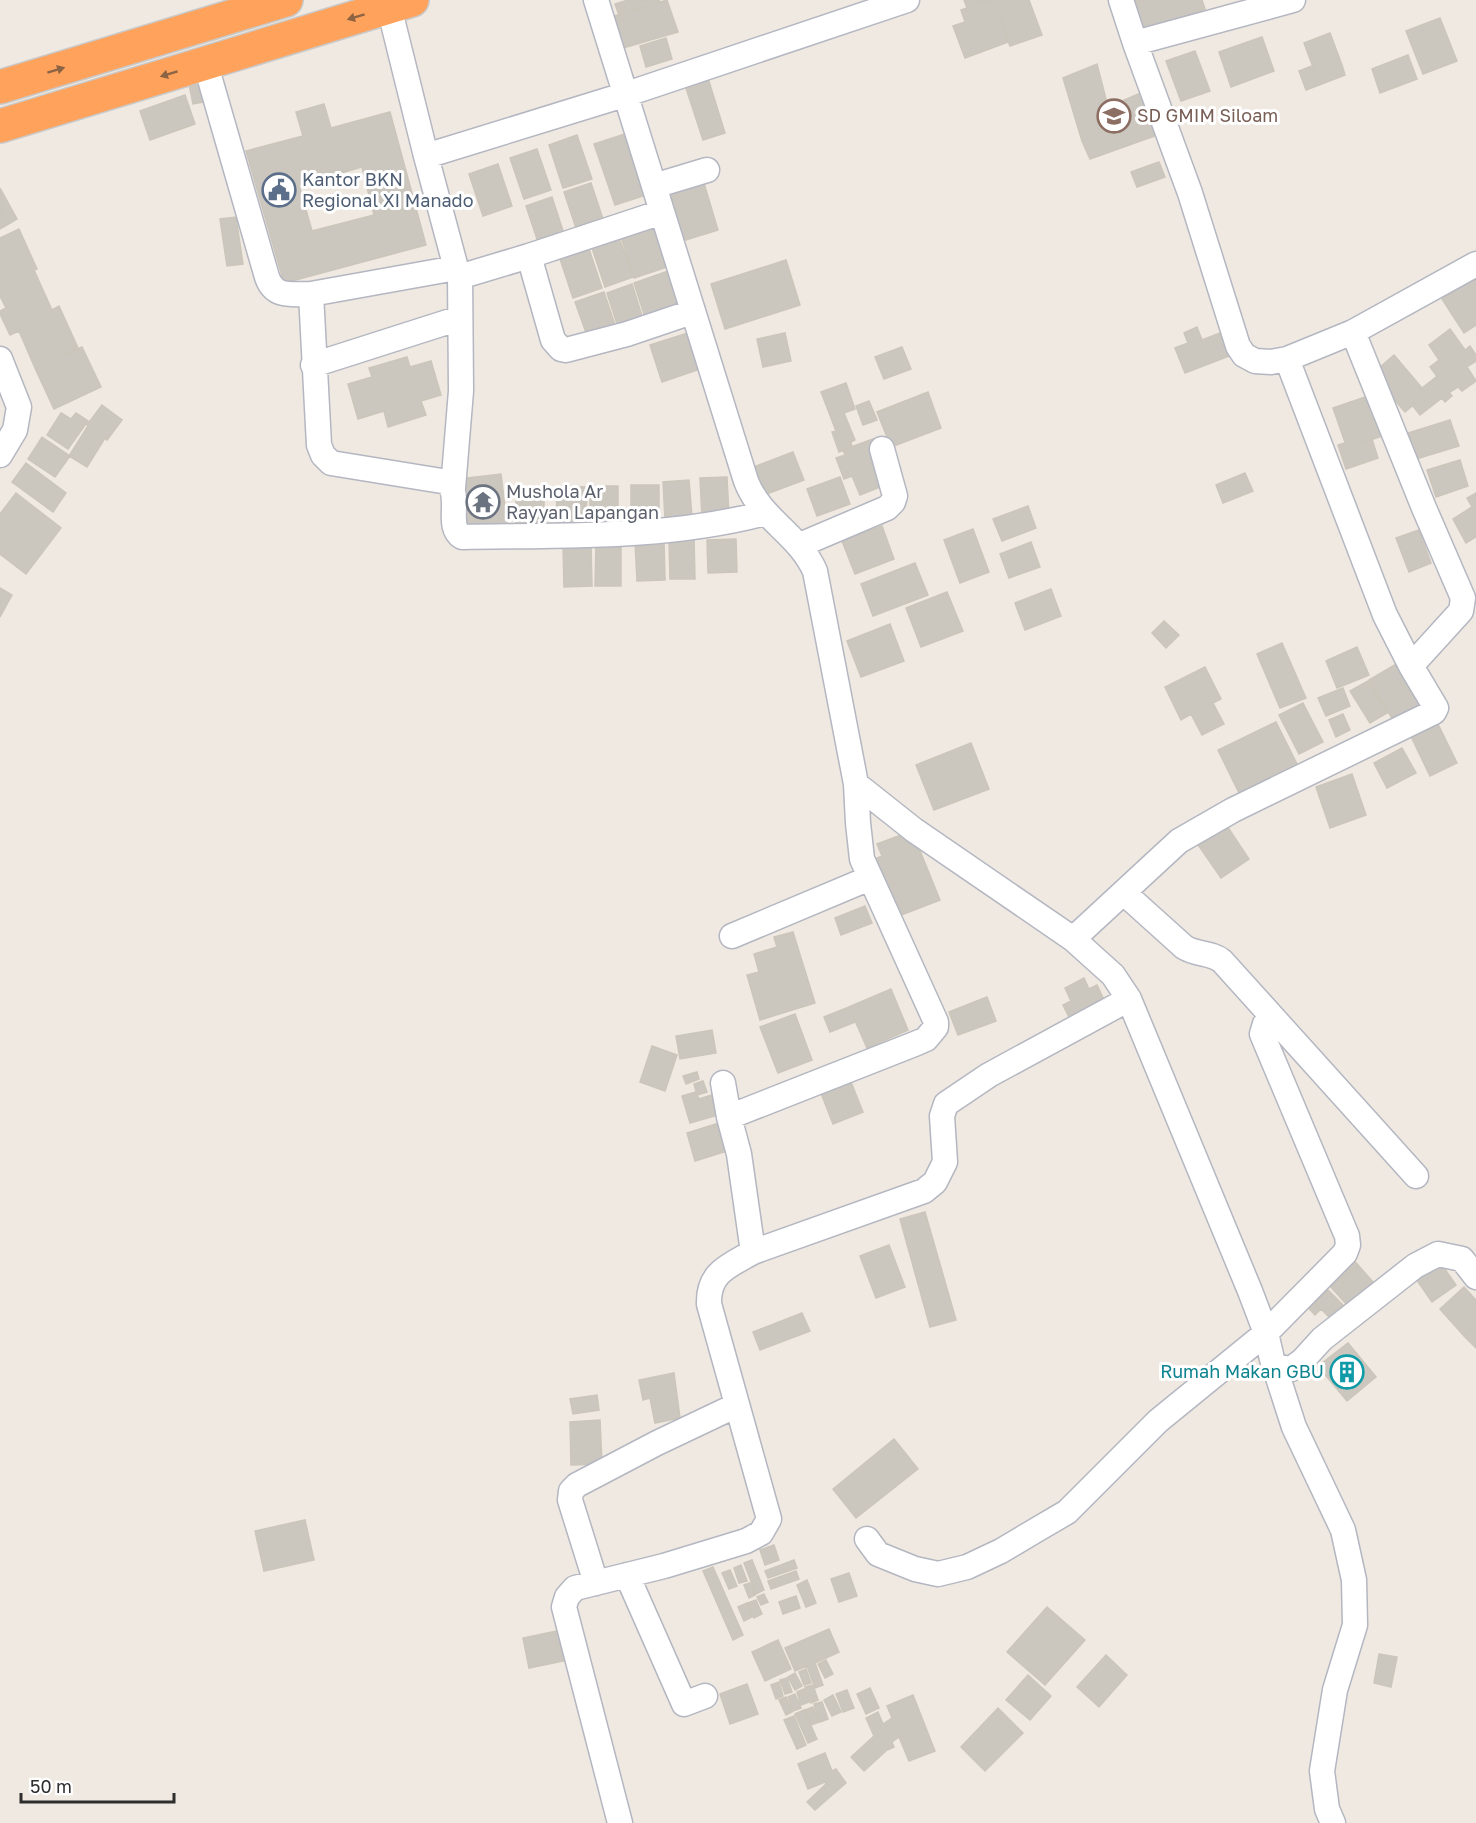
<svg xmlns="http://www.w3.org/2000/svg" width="1476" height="1823" viewBox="0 0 1476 1823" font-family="'Golos Text',sans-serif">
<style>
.building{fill:#cbc7bf;stroke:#cbc5ba;stroke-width:1.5;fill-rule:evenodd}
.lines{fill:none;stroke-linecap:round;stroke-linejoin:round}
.minor-casing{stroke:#b4b7c1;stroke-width:27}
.highway-casing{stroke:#c9c9c9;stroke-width:36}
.minor{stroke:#fff;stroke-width:24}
.highway{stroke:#ffa35c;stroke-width:33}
.oneway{fill:#8c6343}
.labels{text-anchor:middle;stroke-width:6;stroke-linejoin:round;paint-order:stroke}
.education-label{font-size:18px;fill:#785e54;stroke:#fff;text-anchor:start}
.service-label{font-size:18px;fill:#4e5e75;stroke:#fff;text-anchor:start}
.worship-label{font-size:18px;fill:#5b616d;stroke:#fff;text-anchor:start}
.culture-label{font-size:18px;fill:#0d838f;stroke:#fff;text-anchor:end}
</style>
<rect width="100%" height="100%" fill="#efe9e1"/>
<path class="building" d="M628 0H659L660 2 619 15 615 4Z
M667 0 678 32 623 48 614 16Z
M964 0H989L967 8Z
M989 0H993L1008 42 965 58 953 26 965 22 961 10Z
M993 0H1029L1042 35 1010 46Z
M1133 0H1202L1205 9 1145 31Z
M1440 18 1457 61 1423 74 1406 31Z
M1330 33 1342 65 1316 75 1304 43Z
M1262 37 1274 71 1231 87 1219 52Z
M666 38 672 59 646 67 640 46Z
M1195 51 1210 91 1181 101 1166 61Z
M1408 55 1417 79 1380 93 1372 69Z
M1097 64 1108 107 1143 92 1160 134 1090 159 1082 141 1063 78Z
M1342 65 1345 75 1306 90 1299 71 1312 66 1316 75Z
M707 75 725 133 703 140 684 82Z
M200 82 204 102 193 104 189 84Z
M185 95 195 124 150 140 140 111Z
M324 104 331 128 390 112 426 245 284 283 246 151 303 136 296 112ZM362 167 374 215 312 231 299 185Z
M628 133 649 194 615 205 594 144Z
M577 135 592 179 563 188 549 145Z
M537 149 551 190 524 199 510 158Z
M1159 162 1165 177 1137 187 1131 172Z
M498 164 512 206 483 216 469 174Z
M703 180 718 230 679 242 664 191Z
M591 183 604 222 577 231 564 192Z
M0 188 17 219 7 225 0 212Z
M552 197 565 237 539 245 526 206Z
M0 212 7 225 0 229Z
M236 217 243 264 227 266 220 219Z
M660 223 673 265 634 278 621 237Z
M19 229 37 269 0 286V238Z
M618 235 633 277 605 287 591 245Z
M588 246 602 288 573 298 559 256Z
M786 260 800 305 725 329 711 284Z
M674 269 686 303 645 317 634 283Z
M34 270 52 310 59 306 78 348 35 368 19 331 10 335 0 314V311L6 308 0 296V286Z
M1476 277V325L1464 333 1442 299 1457 289 1453 283Z
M632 284 643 319 618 327 607 293Z
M604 292 616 328 588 338 575 302Z
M1197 327 1202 340 1220 333 1229 356 1185 373 1175 348 1188 343 1184 333Z
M1450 329 1465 350 1470 346 1476 355V361L1467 367 1476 381 1462 391 1458 387 1449 393 1430 367 1439 360 1429 345Z
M691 332 703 368 662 382 650 345Z
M785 333 791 361 763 367 757 339Z
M82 347 101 387 54 409 35 368Z
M902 347 911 369 884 379 875 357Z
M1394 355 1427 394 1405 412 1372 374Z
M407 357 410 367 431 361 441 395 421 401 426 415 388 427 384 411 358 419 348 384 372 377 369 368Z
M1436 377 1452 396 1445 402 1442 398 1420 415 1412 405 1427 394 1422 388Z
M846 383 855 409 844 413 855 440 851 442 852 447 839 452 832 432 836 431 821 392Z
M928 392 941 428 891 447 877 412Z
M1371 395 1385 435 1347 448 1333 408Z
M869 401 877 420 863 425 856 406Z
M102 405 122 420 107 440 105 438 87 467 69 456 88 426 87 425Z
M61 413 71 419 76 413 88 421 68 449 47 435Z
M1450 420 1459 446 1416 459 1408 433Z
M42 437 70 456 55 477 28 459Z
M873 439 890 483 860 495 852 476 844 479 836 458 845 455 843 450Z
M1372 439 1378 458 1346 469 1338 445 1345 443 1347 448Z
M793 452 804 480 764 495 754 467Z
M1460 460 1468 486 1436 497 1427 470Z
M26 463 66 493 53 512 12 482Z
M1245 473 1253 491 1223 503 1216 485Z
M501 474 507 524 466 530 459 479Z
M727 477 729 516 702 518 700 478Z
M840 477 850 504 817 516 807 489Z
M689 480 692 517 665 519 663 482Z
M631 485H659V524H631Z
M557 486 587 487 586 528 556 527Z
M590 486H618V528H590Z
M516 491H544V529H516Z
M16 493 61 528 26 574 0 554V514Z
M1476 493V537L1466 543 1453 519 1472 507 1467 498Z
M1028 506 1036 528 1002 541 993 519Z
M882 526 894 559 855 574 842 541Z
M973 529 989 572 960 583 944 540Z
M1419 530 1431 563 1409 572 1396 538Z
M694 538 695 579H670L669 539Z
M736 539 737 572 708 573 707 540Z
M664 541 665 580 637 581 635 542Z
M1031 542 1040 567 1009 578 1000 554Z
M596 543 621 544V586H595Z
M591 545 592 586 564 587 563 546Z
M915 563 928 595 873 616 861 584Z
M0 588 12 595 0 617Z
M1051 589 1061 616 1025 630 1015 603Z
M947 592 963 631 921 647 906 608Z
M1164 621 1179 635 1166 648 1152 633Z
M890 624 904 661 861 677 847 641Z
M1282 643 1306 698 1280 708 1257 654Z
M1357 647 1369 675 1337 688 1326 661Z
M1403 660 1427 700 1393 720 1369 680Z
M1205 667 1221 699 1213 703 1224 724 1202 735 1191 714 1181 720 1165 687Z
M1368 681 1387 713 1370 723 1350 691Z
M1343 688 1350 706 1326 716 1318 698Z
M1303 703 1323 742 1299 754 1279 715Z
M1343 714 1350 730 1336 737 1329 720Z
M1434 716 1457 763 1430 776 1407 728Z
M1276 722 1298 766 1240 795 1218 750Z
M971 743 989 789 934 810 916 765Z
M1402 748 1416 773 1387 788 1374 763Z
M1352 774 1366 815 1330 828 1316 787Z
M1223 820 1249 859 1221 878 1194 839Z
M912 831 940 900 896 917 873 860 882 856 877 844Z
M865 906 872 923 841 935 835 918Z
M793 932 815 1003 760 1020 747 975 759 972 754 954 777 947 774 937Z
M1084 978 1089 989 1097 985 1105 1002 1070 1019 1063 1005 1071 1001 1065 988Z
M891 989 908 1030 867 1048 849 1007Z
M987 997 996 1021 958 1035 949 1012Z
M849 1007 855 1022 830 1032 824 1017Z
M795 1014 812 1060 778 1073 760 1027Z
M712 1030 716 1053 680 1059 676 1036Z
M652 1046 677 1055 665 1091 640 1082Z
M697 1072 699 1079 686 1084 683 1076Z
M849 1077 863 1112 833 1124 819 1088Z
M703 1081 707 1092 697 1095 694 1084Z
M696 1092 699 1099 712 1095 718 1115 690 1123 682 1096Z
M719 1123 727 1151 695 1161 687 1133Z
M925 1212 956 1320 930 1327 900 1219Z
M889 1245 905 1287 876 1298 860 1256Z
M1351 1257 1358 1265 1341 1280 1348 1288 1339 1296 1329 1285 1312 1300 1321 1309 1315 1315 1303 1302Z
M1440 1262 1456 1285 1432 1302 1416 1279Z
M1358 1265 1373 1282 1347 1305 1339 1296 1348 1288 1341 1280Z
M1325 1287 1345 1307 1332 1320 1312 1300Z
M1464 1287 1476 1300V1325L1464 1336 1440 1309Z
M802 1313 810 1331 760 1350 753 1332Z
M1476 1325V1348L1464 1336Z
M1348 1343 1376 1377 1347 1401 1318 1366Z
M674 1373 680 1418 655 1423 650 1398 643 1400 639 1380Z
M597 1395 599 1410 573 1414 570 1399Z
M600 1420 602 1464 571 1465 570 1422Z
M894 1439 918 1469 856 1518 833 1489Z
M305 1520 314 1560 264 1571 255 1531Z
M774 1545 779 1560 765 1565 760 1550Z
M752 1560 764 1590 756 1594 744 1563Z
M794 1560 797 1568 768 1578 765 1571Z
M741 1565 747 1581 739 1583 734 1568Z
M713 1567 743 1635 733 1640 703 1571Z
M730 1570 737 1586 729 1589 722 1573Z
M796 1571 799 1579 771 1589 768 1581Z
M849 1573 857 1596 839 1602 831 1579Z
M807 1580 816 1603 806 1607 797 1585Z
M750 1583 755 1595 749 1598 744 1585Z
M764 1594 768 1602 761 1605 757 1597Z
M796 1596 800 1608 783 1614 779 1602Z
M756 1600 762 1614 754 1618 748 1603Z
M747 1603 752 1617 744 1621 738 1607Z
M1047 1607 1085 1640 1045 1685 1007 1652Z
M829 1629 839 1652 815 1663 823 1685 815 1688 807 1666 795 1671 785 1648Z
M562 1630 568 1660 529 1668 523 1638Z
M778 1640 791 1669 765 1681 752 1652Z
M1379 1654 1397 1657 1391 1687 1374 1683Z
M1106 1655 1127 1675 1099 1707 1077 1687Z
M826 1660 833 1674 825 1678 818 1664Z
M806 1669 811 1683 804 1685 799 1672Z
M795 1673 802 1686 795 1690 788 1677Z
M1028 1675 1051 1696 1030 1720 1006 1700Z
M787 1678 792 1692 785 1694 780 1680Z
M779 1682 783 1696 776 1699 771 1685Z
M747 1684 758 1714 730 1724 720 1694Z
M813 1685 818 1700 811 1703 805 1687Z
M870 1688 879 1708 866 1714 857 1694Z
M804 1689 809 1702 801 1705 797 1692Z
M847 1690 854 1708 843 1712 836 1694Z
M795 1694 801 1708 793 1711 788 1697Z
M833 1695 841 1712 832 1716 824 1700Z
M913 1695 935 1751 909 1761 899 1737 892 1742 894 1747 887 1750 864 1771 851 1757 874 1736 866 1718 878 1712 883 1724 892 1718 887 1706Z
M786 1697 792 1712 786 1715 779 1700Z
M822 1702 828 1719 820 1722 814 1704Z
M813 1707 819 1722 811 1725 805 1710Z
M998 1708 1023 1733 985 1771 961 1747Z
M804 1710 817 1739 808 1743 795 1714Z
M794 1716 806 1745 797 1749 784 1720Z
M825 1753 832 1771 836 1769 846 1783 815 1810 807 1802 826 1784 825 1782 808 1789 798 1764Z"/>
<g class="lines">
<g class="minor-casing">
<path id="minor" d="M596 0 746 481C761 520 798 533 815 571L856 784 914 830 1073 939 1113 975 1129 999 1250 1291 1266 1333 1272 1359 1294 1427 1343 1530 1354 1580 1355 1625 1335 1690 1322 1771 1327 1809 1333 1823
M1121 0 1135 43
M1293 0 1135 43 1190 193 1238 346 1244 355 1255 361 1271 362 1287 359 1353 332 1476 264
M389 7 426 156 627 94 907 0
M205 62 267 277C274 298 291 294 311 294L456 268
M426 156 456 268 460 274H469L529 256 662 212
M654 186 707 170
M529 256 553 340 561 349 566 350 627 334 692 312
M311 294 319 445 323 455 331 463 448 482C462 497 445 526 462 537 563 535 666 539 765 513
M0 359 19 407 15 430 0 455
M1287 359 1385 615 1411 666
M313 365 460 318
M453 488 461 391 460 274
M800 545 887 508 893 502 895 496 882 449
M856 784 858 823 862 859 936 1022V1027L926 1039 917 1043 729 1117 739 1154 753 1252 924 1191 935 1182 945 1162 942 1116 946 1104 989 1075 1129 999
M1124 893 1184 947C1196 955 1211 952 1222 961L1416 1176
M732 936 870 878
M1073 939 1179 841 1233 810 1434 712 1436 708 1411 666 1461 611 1463 598 1424 508 1353 332
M723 1083 729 1117
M1274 1366 1291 1369 1302 1361 1322 1339 1415 1266 1438 1254 1462 1259 1476 1277
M867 1539 878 1554 915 1569 938 1574 967 1567 1001 1551 1038 1529 1067 1512 1158 1421 1266 1333 1345 1253 1348 1245 1347 1236 1262 1034 1265 1024 1273 1019
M627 1575 684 1704 705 1696
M596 1583 570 1500 571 1491 577 1485 657 1443 737 1405
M620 1823 564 1607 567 1597 575 1588 664 1566 746 1541 761 1533 769 1519 709 1304C708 1272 729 1266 753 1252"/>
</g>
<g class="highway-casing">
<path id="highway" d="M0 87 286 0
M0 126 412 0"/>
</g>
<use href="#minor" class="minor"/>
<use href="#highway" class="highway"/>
</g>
<defs><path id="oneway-solid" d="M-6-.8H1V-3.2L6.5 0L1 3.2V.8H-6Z" transform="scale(1.5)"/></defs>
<g class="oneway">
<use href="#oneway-solid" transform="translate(356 17) rotate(163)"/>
<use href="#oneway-solid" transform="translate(56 70) rotate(-17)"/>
<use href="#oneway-solid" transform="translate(169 74) rotate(163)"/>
</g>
<defs>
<g id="school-ring" transform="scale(1.725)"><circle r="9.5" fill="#fff" stroke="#8d6e63" stroke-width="1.5"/><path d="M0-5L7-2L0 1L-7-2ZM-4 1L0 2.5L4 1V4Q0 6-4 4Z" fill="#8d6e63"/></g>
<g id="civic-ring" transform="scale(1.725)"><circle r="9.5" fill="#fff" stroke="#5c6f8a" stroke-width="1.5"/><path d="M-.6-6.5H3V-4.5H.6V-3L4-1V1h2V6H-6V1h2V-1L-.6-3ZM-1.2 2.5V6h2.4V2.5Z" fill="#5c6f8a"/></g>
<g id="temple-ring" transform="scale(1.725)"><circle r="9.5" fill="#fff" stroke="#6b7280" stroke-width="1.5"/><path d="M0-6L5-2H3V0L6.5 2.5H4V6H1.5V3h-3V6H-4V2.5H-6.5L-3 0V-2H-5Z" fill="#6b7280"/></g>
<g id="building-ring" transform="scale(1.725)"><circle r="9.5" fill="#fff" stroke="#0f9aa8" stroke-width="1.5"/><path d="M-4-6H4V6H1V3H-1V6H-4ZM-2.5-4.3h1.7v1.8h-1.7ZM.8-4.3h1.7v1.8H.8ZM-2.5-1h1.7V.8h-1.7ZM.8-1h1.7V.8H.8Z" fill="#0f9aa8"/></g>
</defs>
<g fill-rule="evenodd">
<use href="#school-ring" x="1114" y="116"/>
<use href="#civic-ring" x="279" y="190"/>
<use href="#temple-ring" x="483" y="502"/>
<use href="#building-ring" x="1347" y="1372"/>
</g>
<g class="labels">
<g class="education-label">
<text x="1137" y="122">SD GMIM Siloam</text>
</g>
<g class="service-label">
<text x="302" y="186">Kantor BKN<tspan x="302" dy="21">Regional XI Manado</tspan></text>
</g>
<g class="worship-label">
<text x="506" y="498">Mushola Ar<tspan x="506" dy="21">Rayyan Lapangan</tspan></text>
</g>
<g class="culture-label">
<text x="1324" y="1378">Rumah Makan GBU</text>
</g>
</g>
<path d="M21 1793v9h153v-9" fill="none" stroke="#2e2e2e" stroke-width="3"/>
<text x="30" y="1793" font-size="18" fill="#2e2e2e" stroke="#ffffff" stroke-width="4.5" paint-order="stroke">50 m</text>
</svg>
